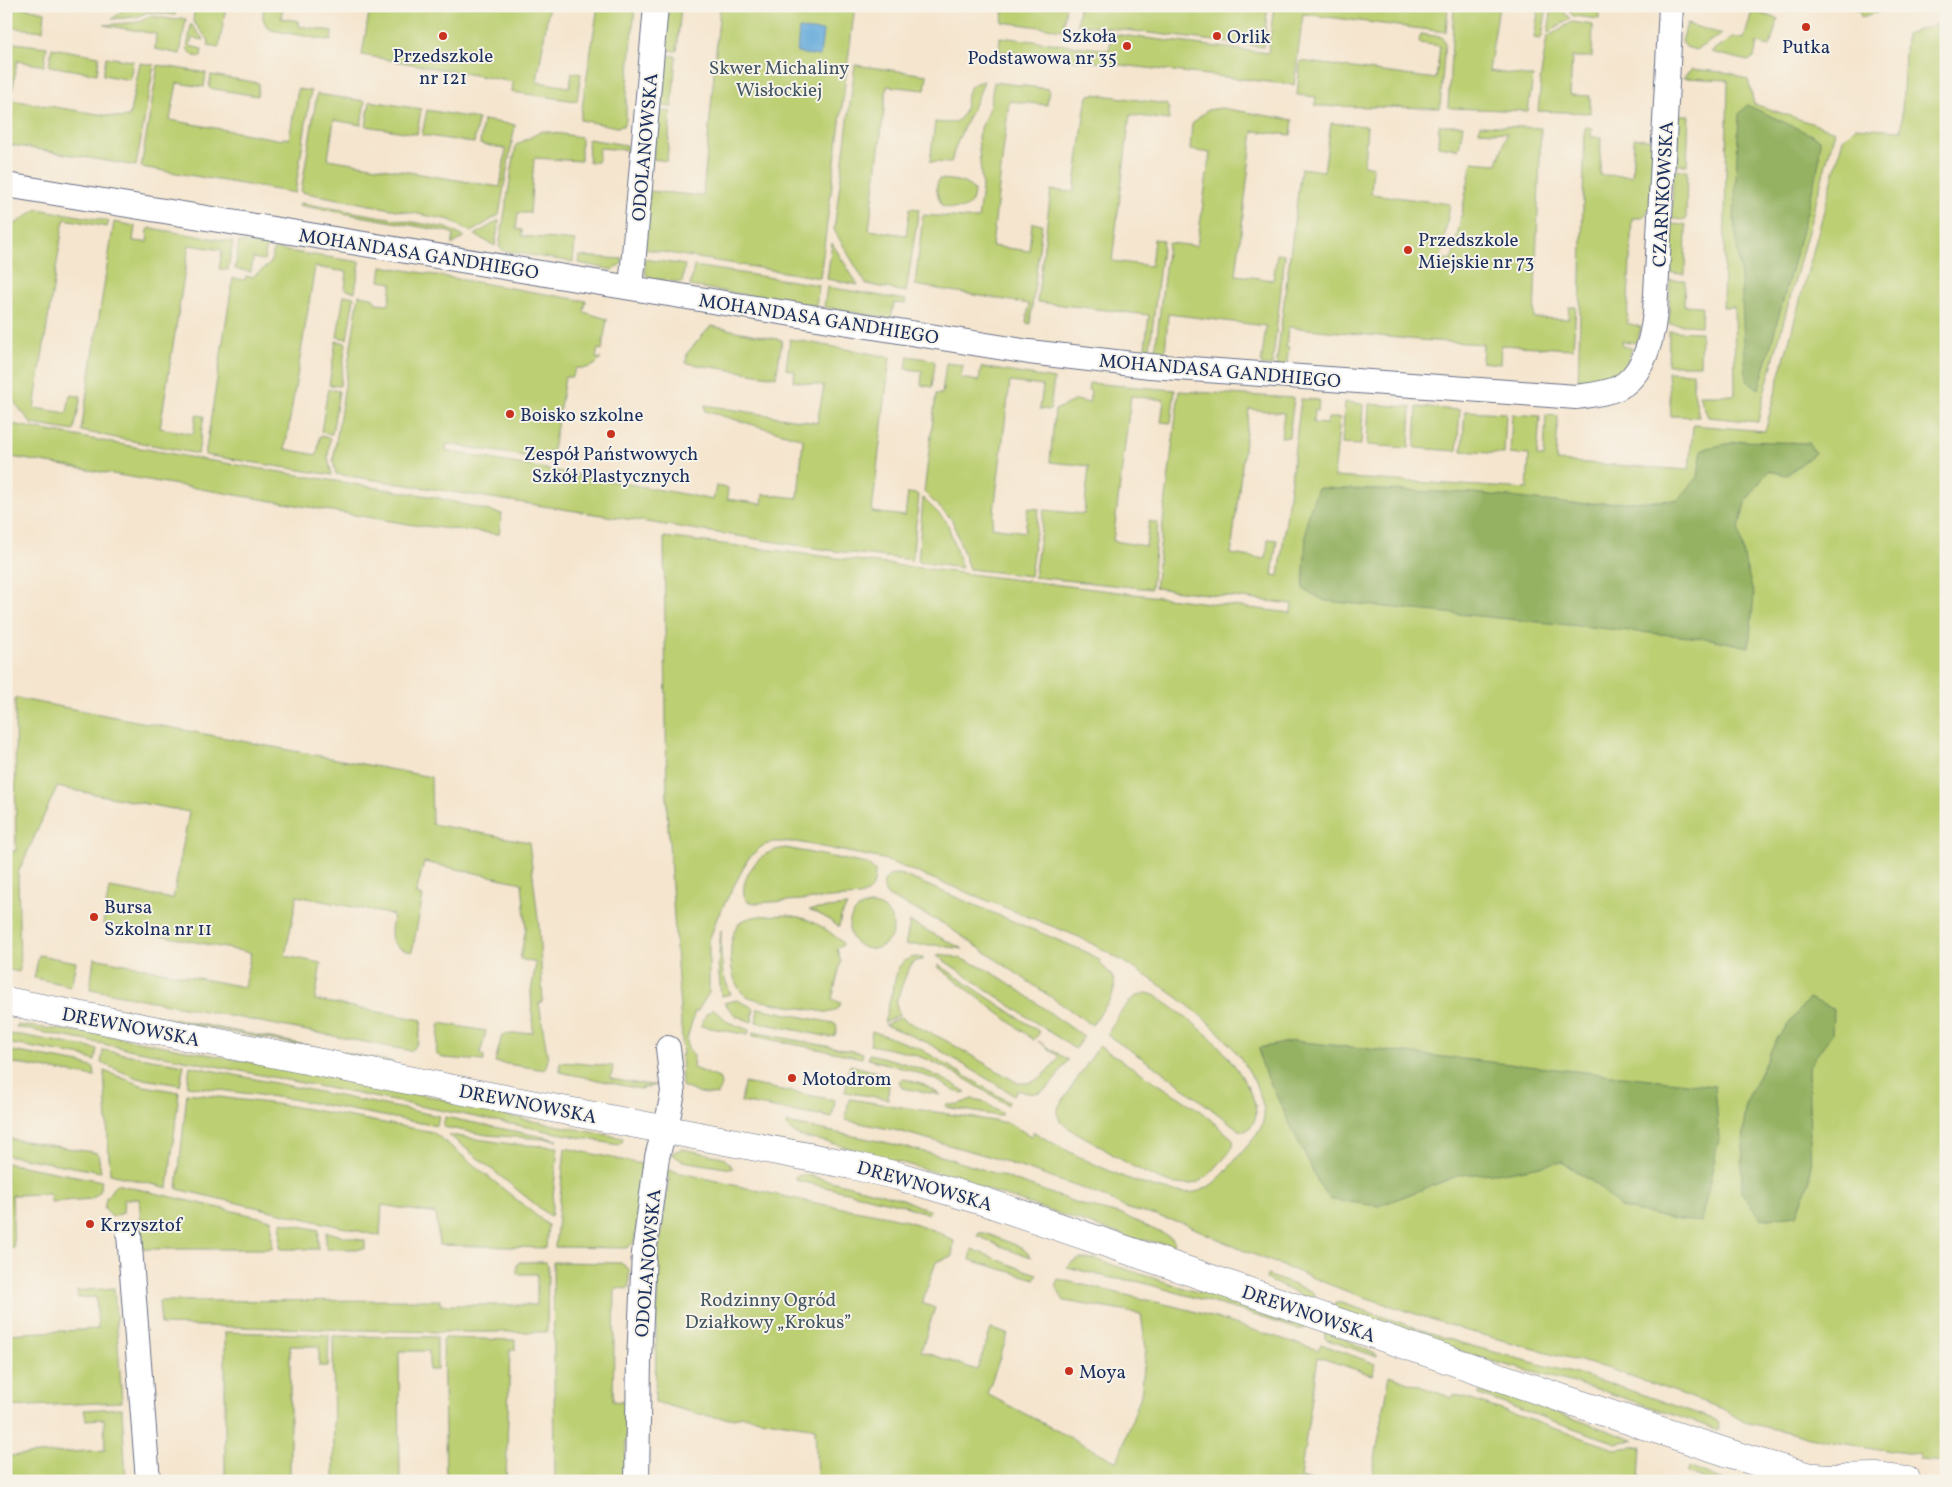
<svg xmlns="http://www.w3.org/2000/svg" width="1952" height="1487" viewBox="0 0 1952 1487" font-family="Vollkorn,serif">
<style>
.green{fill:#bccf72;stroke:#6c7f68}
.forest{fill:#95b264;stroke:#587061}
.water{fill:#65aadb;stroke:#406c9c}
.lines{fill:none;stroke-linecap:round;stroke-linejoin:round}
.minor-casing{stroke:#676f85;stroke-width:26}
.secondary-casing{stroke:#676f85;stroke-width:29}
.minor{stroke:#fff;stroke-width:24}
.secondary{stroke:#fff;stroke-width:28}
.poi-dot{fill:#c8321e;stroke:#f7f3e8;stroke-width:2}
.labels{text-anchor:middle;stroke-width:4;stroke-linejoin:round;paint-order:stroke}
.poi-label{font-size:19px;fill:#1b2f5e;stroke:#f7f3e8;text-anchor:start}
.park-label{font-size:19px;fill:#435763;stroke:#f7f3e8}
.street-label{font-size:19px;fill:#1b2f5e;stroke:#f7f3e8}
</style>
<rect width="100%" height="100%" fill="#f7f3e8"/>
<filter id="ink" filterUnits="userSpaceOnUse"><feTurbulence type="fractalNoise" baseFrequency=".02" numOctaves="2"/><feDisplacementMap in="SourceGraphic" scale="10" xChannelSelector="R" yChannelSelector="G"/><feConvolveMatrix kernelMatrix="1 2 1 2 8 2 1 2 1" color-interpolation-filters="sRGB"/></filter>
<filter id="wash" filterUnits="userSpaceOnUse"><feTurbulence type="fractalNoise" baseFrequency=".0096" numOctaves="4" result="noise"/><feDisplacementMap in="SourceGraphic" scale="20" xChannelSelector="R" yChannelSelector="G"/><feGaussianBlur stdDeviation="1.12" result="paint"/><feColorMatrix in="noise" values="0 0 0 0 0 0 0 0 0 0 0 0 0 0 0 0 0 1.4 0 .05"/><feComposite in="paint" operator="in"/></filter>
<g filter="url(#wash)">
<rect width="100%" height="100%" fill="#f5e5ce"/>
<path class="green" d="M6 6H17L45 12 43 31 6 27Z
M118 6H158L176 9 175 15 148 12 137 17 112 19 121 12Z
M195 6H226L219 48 208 46 209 41 193 21Z
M264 6H283L281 18 299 21V26L332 31 331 41 271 30C262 23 262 17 264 6Z
M370 6H549L537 82 570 87 572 72 581 74 577 101 512 92 513 82 362 55Z
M598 6H635L626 104V120L623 126 617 127 580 120Z
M668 6H681L677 51 664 50Z
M720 6H855L820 278 644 249 649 191 703 196Z
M1004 6H1066L1063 30 1002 22Z
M1079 6H1268L1263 47 1077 24Z
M1274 6H1448L1446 32 1303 14 1294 85 999 51 1000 37 1109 50 1112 34 1268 53Z
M1454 6H1499L1489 71 1533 77 1528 111 1450 108 1448 106Z
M1539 6H1547L1542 37 1539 39 1534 38Z
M1552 6H1559L1570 19 1548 33Z
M1565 6H1599V19L1573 16Z
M1855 6H1902L1861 17 1859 9 1854 10Z
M1752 11 1778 19 1770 46 1757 43 1754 57 1748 61 1711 52 1734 37 1744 39Z
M151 16 177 20 180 18 186 19 180 54 155 49 156 34 104 25 139 22Z
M1946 21V1323L1943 1349H1946V1462L1919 1460V1455L1826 1441 1744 1422 1723 1409 1610 1369 1464 1330 1346 1291 1242 1250 1183 1223 1128 1209 1104 1197 1078 1187 988 1156 899 1131 845 1120 849 1099 1008 1123 1031 1136 1034 1132C1067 1152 1167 1205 1202 1190 1219 1183 1231 1164 1243 1151 1256 1136 1269 1124 1262 1102 1246 1047 1199 1012 1154 981 1129 965 1105 950 1079 937L883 859 797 842H773L761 847 748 859 717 918 709 941V993L697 1012 695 1011 687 1039 688 1048 694 1056 693 1068 719 1078 721 1084 718 1095 698 1093 682 1086 681 1055H683L667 811 664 537 1291 613 1292 604 1155 588 1179 391 1294 398 1289 437H1281L1284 413 1249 409 1231 554 1266 559 1268 539 1277 540 1272 575 1279 576 1301 399 1319 400 1318 411 1314 410 1313 423 1327 424 1328 418H1340L1334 477 1527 489 1529 455 1510 454 1512 414 1540 416 1537 456 1544 457 1546 415 1558 416 1556 461 1689 470 1693 425 1765 431 1843 139 1855 127 1901 130 1906 34Z
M1572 22 1593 25 1592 57H1572L1570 95 1590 96V113L1538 111 1541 82 1540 81 1547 37Z
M191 24 204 40 192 38 190 46 202 49 201 57 194 56 187 49Z
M1687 24 1722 34 1696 50 1686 47 1682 41Z
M1420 34 1442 37 1445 43 1440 108 1315 106 1316 97 1297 95 1300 61 1436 79 1440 46 1419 43Z
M6 42 47 47 44 66 17 61 11 100 123 118 124 117H129L140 63 154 65 136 166 6 144Z
M52 48 99 56 97 74 49 66Z
M663 55 676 56 672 107 659 106Z
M106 57 133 61 130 80 103 75Z
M158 65 206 73 204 87 177 83 170 120 282 140 283 138 289 139 298 89 311 91 295 193 141 167Z
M855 65 927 75 925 90 887 86 869 230 906 235 910 208 919 209 906 292 866 284 834 230Z
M1691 69 1731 73 1748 80 1754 104 1835 131 1763 398 1758 422 1708 417 1699 395H1735L1734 307H1723L1728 80 1683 78Z
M211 75 259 83 257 96 209 88Z
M984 81C975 109 957 134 951 163L930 162 935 122C953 124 963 124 966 103 967 99 966 94 968 91 971 84 978 82 984 81Z
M994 82 1049 89 1047 105 1009 101 992 246 1029 251 1032 223 1042 224 1030 324 1026 323 1029 304 915 285 923 215 978 219 982 188 978 136 990 105Z
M317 94 365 101 361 125 334 120 328 159 500 187 506 149 480 144 483 120 515 125 499 215 471 232 450 220 301 192Z
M1095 94 1166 104 1169 109V120L1130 115 1112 261 1151 266 1154 239 1163 240 1149 356 1144 355 1149 315 1037 302 1051 190 1074 192 1086 102 1089 95Z
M370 101 421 109 417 134 366 126Z
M1221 108 1293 120 1291 135 1253 131 1236 275 1273 280 1277 254 1285 255 1272 366 1261 365 1266 326 1168 314 1165 354 1155 353 1168 243 1197 246 1210 153 1190 150 1192 124 1207 110Z
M427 110 478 119 474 143 422 135Z
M658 111 671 112 667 161 653 159Z
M1675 115H1689L1687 165H1674Z
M1331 123 1367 126 1364 165 1373 167 1371 194 1450 204 1441 258 1449 261 1453 256 1472 162 1497 164 1507 133 1479 131 1480 125 1541 128 1534 318 1568 319 1569 307H1576L1573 349 1501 345 1500 364 1482 362 1483 344 1419 340 1288 327 1286 347 1289 348 1286 367 1276 366 1301 168 1324 171Z
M1439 125H1463L1459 149 1438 146Z
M1585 127 1592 128 1591 137H1601L1600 175 1632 176 1634 138 1655 140C1655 166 1662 199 1642 218H1632L1627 323 1641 327 1637 343 1622 341V346L1632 348C1629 361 1619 375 1606 382 1599 386 1586 386 1578 387Z
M542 131 581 137V161L534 158 530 213H518L516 229 522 230V236L575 241 573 262 504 251 499 247 516 145Z
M588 139 626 145 628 150 599 148 598 162H589Z
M1673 170H1687L1686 220 1672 219Z
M939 179C952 180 964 180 974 190 974 212 958 210 942 206 938 196 934 189 939 179Z
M301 203 447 228 464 237 452 245 454 235 449 232 298 205Z
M37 209 109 221 107 227 65 219 63 225 34 408 67 413 70 395 81 396 74 431 32 424 6 392V230Z
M499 220 495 246 475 235Z
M114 222 135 226 133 241 147 242 148 230 150 228 233 242 228 270 219 269 222 250 189 245 160 428 193 434 196 415 204 416 198 454 81 431Z
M1671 224 1686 225 1685 274 1670 273Z
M239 242 267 246 264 260 253 258 251 272 235 269Z
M832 243 858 285 827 279Z
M274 249 360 262 355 292 345 289 347 272 315 267 285 449 317 455 320 436 330 438 328 458 332 475 205 455 233 278 245 280 246 276 252 277 270 264Z
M580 256 623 259 622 263 613 270 579 263Z
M644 259 685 265 682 283 651 278 646 275Z
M382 266 586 301 584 312 607 319 602 350 598 349 596 358 601 359C593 368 587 369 576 368L572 377H565L553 450 537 458 447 444 446 451 689 495 713 500 716 486 728 488 727 499 762 504 763 494 798 498 803 439 705 411V405L817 423 824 386 793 381 795 371 786 369 790 339 890 357 872 512 905 516 908 493 917 494 919 496 912 560 834 551 336 474 333 461 359 295 372 297 376 303 389 304 392 283 380 281Z
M694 266 819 285 816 306 690 286Z
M1670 280H1685L1684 305 1702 306 1701 326 1669 324Z
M827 287 906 300 905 304 894 303 891 319 824 307Z
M344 295 354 297 347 339 337 337Z
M711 326 782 340 776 377 686 363 687 353Z
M1669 331 1701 332 1700 365H1668Z
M336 341 346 343 340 386 329 385Z
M908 356 933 360 935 363 932 387 921 385 922 371 906 369Z
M946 363 963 365 961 378 979 381 981 367 1054 379 1050 410 1040 409 1043 386 1010 382 992 527 1025 532 1028 508 1039 509 1030 576 969 569 952 520 924 492 936 394H942Z
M1668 372 1693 373V387L1699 417 1671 416Z
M1089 383 1175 390 1171 423 1161 422 1164 400 1131 396 1113 541 1146 546 1149 521 1158 523 1151 589 1034 577 1044 510 1084 514 1089 466 1050 462 1055 410 1076 400 1089 403 1091 391 1088 390Z
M328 389 339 391 332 434 321 432Z
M1345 402 1363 404 1361 445 1342 444Z
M1369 404 1411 407 1409 448 1367 445Z
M1417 407 1460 410 1457 451 1415 448Z
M1465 411 1506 413 1504 454 1462 451Z
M6 423 200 459 434 497 502 514 499 534 414 525 6 456Z
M923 498 947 522 962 568 918 562Z
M15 698 431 777 432 824 529 842 539 927 543 1002 539 1003 548 1060 545 1070 495 1062 502 1035 533 1032 531 991 536 963 520 959 526 928 522 883 424 862 416 894 423 896 412 952C387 946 390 937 393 915L297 896 285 956 321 963 315 1000 422 1020 418 1043 411 1051 90 989 94 958 244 987 251 953 103 924 109 888 173 899 189 812 57 787 18 873 20 969 19 972 6 969V852L16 851Z
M786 848 867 864 875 871C875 883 873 892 860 896L757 903 748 902C736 890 751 864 763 856 770 851 778 849 786 848Z
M895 874 903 875 1084 951 1101 961 1100 964C1130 987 1107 1001 1092 1025L944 924 888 896C880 887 883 876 895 874Z
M849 927a22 22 0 1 1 44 0a22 22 0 1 1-44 0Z
M847 906 841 916 839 927 823 916 809 910Z
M788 915C811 918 826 928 843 943L842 946 837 949 841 962 832 999 841 1003C838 1011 833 1013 824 1012 806 1008 758 1003 745 995 728 984 725 932 742 921 754 914 774 916 788 915Z
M910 922 963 949 935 945H905Z
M721 930V954L723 975 731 994 721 996 718 964Z
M940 954C994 961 1039 1009 1084 1036L1075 1049 937 956Z
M39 955 76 962 71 986 34 978Z
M914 957 923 958V960L915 961 912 963 906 975 896 1002 899 1015 884 1023 898 968 904 961Z
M939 965 1040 1032 1034 1040 938 967Z
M1147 993 1154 995C1194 1022 1228 1046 1249 1090 1255 1102 1260 1115 1251 1126 1247 1132 1243 1132 1238 1129L1182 1087 1178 1082 1107 1035C1116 1020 1127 995 1147 993Z
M737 1000 754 1008 752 1022 736 1016 724 1003Z
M758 1008 833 1023 836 1025 837 1031 834 1036 829 1037 756 1022Z
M122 1009 393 1062V1063L121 1011Z
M714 1009 728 1022 749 1030 748 1035 701 1026 706 1014Z
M900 1017 908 1022 945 1040 1018 1083C1038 1085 1048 1072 1059 1057L1038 1041 1068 1060C1054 1080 1046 1102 1017 1090L1014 1095 926 1042 885 1025Z
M440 1023 486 1031 480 1055 484 1056V1061L443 1058 436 1054Z
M17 1025 101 1034 433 1097 497 1114 623 1138 622 1142 618 1145 16 1027Z
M872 1031 919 1048 1009 1102 1008 1105C981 1089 955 1071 926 1059 908 1052 889 1049 870 1045Z
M753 1032 863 1053 862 1058 753 1036Z
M6 1034 21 1035 97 1049 95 1061 83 1056 6 1043Z
M1099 1046 1199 1110 1233 1139C1236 1148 1225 1157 1219 1164 1211 1173 1203 1182 1191 1184 1164 1190 1116 1156 1093 1142 1082 1135 1069 1130 1060 1121L1057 1113 1059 1106Z
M6 1050 80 1063 94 1068 95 1077 6 1062Z
M103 1050 184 1065 180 1085 137 1078 101 1063Z
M869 1054C905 1062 935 1072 966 1092 957 1096 947 1085 938 1081 915 1071 892 1065 868 1059Z
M560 1062 613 1066 611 1079 646 1085 661 1084 640 1089 560 1072Z
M850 1065 884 1074 889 1081 888 1099 845 1092Z
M190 1066 439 1116 437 1126 291 1099 187 1086Z
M104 1071 144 1086 179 1092 168 1188 110 1174Z
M902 1078 924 1085 941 1095 902 1088 899 1082Z
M744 1083 835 1100 832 1118 823 1116 822 1114H819V1116L741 1102Z
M187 1093 291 1106 433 1132 548 1225 546 1248 439 1245 436 1214 382 1205 380 1236 177 1189Z
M972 1099 983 1101 1003 1114 999 1116 946 1107V1105L959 1104Z
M445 1117 558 1140 487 1135 443 1127Z
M787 1123 884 1142 941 1156 1000 1175 1083 1205 1123 1215 1172 1238 1175 1242 1171 1245 1131 1238 934 1172 831 1143 798 1136 786 1126Z
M449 1135 511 1144 558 1147 551 1217Z
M6 1138 98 1153 101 1172 6 1155Z
M565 1148 646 1165 634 1243 626 1248 555 1247Z
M682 1149 723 1157 733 1168 732 1169 682 1161 671 1153Z
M6 1163 102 1181 100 1192 91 1199 51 1202 50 1194 12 1195 14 1248 6 1249Z
M664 1169C713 1180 762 1192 811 1202 861 1213 909 1214 954 1241L952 1256 936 1262 922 1303 935 1308 921 1351 977 1370 991 1329 1008 1334 987 1394 1117 1462 1141 1395 1146 1349 1141 1314 1064 1301 1055 1286 1058 1279 1190 1310 1318 1350 1321 1344 1376 1364 1372 1375 1318 1357 1300 1478 1312 1481H817L815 1428 742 1416C720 1424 677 1407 655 1402L658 1255 669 1179Z
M802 1175H807L902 1199 930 1211 928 1214 902 1205 795 1180V1177Z
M116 1184 272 1220V1249H143L139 1199H124L123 1213 112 1217 104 1209 106 1198Z
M281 1222 319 1230 318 1249H280Z
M326 1232 365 1241V1249H326Z
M979 1233H985L1021 1247 1032 1257 1017 1253 977 1236Z
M972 1249 1016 1267 1037 1274 1035 1279 970 1260Z
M1080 1259H1095L1190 1290 1251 1305 1307 1324 1303 1329H1297L1242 1311 1140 1282 1111 1278 1067 1267 1072 1262Z
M519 1262H545L548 1265 547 1332H440L161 1325 159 1301 440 1300V1305H537V1274H517V1265Z
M553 1262 621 1263 629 1269V1289L615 1288 613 1401 628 1402 624 1481H555Z
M1267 1275 1311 1291 1315 1296V1302L1266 1279Z
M114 1288 122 1402 6 1407V1334L98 1329 96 1297 78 1298 77 1291Z
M1336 1303H1342L1461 1343 1606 1382 1716 1420 1719 1423 1718 1430 1600 1390 1491 1361 1332 1308Z
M225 1332 329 1335 328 1366H319V1346H290V1481H225Z
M1325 1332 1347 1340 1377 1355V1357L1328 1340 1325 1338Z
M333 1336 437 1337V1370H429V1351H399L400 1481H334Z
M443 1338 515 1340V1350H510L506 1481H446Z
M1390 1375 1452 1398 1454 1394 1615 1449 1641 1446 1639 1481H1371Z
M1479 1392 1519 1399 1634 1440 1616 1443 1479 1395Z
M122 1408 126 1481H6V1456L105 1450 104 1419 86 1420 84 1410Z
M1689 1467 1723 1481H1707L1687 1473Z"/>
<path class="forest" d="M1747 105 1820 139 1819 162 1809 204 1759 389 1746 380 1741 279 1734 218 1739 114Z
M1741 441 1808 443 1815 453 1787 475 1768 471 1745 503 1739 529 1745 562 1754 595 1749 647 1711 639 1325 601 1303 589 1307 517 1318 488 1472 493 1574 504 1678 500 1698 477 1702 449Z
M1809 998 1833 1009 1832 1034 1808 1067 1811 1176 1797 1215 1761 1219 1741 1192 1745 1104 1776 1040Z
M1294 1041 1715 1086 1719 1139 1701 1222 1671 1219 1621 1208 1597 1185 1562 1162 1509 1172 1460 1175 1379 1206 1331 1200 1319 1184 1261 1064 1259 1048Z"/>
<path class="water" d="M799 29 823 31 820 56 797 53Z"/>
</g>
<g filter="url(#ink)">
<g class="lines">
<g class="minor-casing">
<path id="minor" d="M6 185 631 288 1029 352 1150 366 1576 397C1590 395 1605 394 1618 388 1644 375 1652 339 1655 313L1671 6
M631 288 656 6
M129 1234 148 1481
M637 1481 639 1360 644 1253 657 1157 669 1113 673 1092 668 1048"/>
</g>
<g class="secondary-casing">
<path id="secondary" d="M6 1001 484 1095 851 1165 898 1176 986 1202 1561 1398 1750 1460 1824 1481
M1815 1477 1831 1478 1876 1477 1907 1481"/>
</g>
<use href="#minor" class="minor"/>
<use href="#secondary" class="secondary"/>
</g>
</g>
<g class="poi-dot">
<circle cx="1806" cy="27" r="5"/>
<circle cx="443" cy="36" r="5"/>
<circle cx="1217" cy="36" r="5"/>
<circle cx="1127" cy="46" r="5"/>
<circle cx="1408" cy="250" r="5"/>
<circle cx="510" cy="414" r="5"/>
<circle cx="611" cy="434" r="5"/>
<circle cx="94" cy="917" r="5"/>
<circle cx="792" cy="1078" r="5"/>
<circle cx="90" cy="1224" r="5"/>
<circle cx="1069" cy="1371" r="5"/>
</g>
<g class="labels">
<g class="poi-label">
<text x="1117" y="42" text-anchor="end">Szkoła<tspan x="1117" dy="22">Podstawowa nr 35</tspan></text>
<text x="1227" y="43">Orlik</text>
<text x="1806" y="53" text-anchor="middle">Putka</text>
<text x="443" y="62" text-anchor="middle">Przedszkole<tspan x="443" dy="22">nr 121</tspan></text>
<text x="1418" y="246">Przedszkole<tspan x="1418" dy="22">Miejskie nr 73</tspan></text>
<text x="520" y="421">Boisko szkolne</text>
<text x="611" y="460" text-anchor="middle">Zespół Państwowych<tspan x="611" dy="22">Szkół Plastycznych</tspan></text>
<text x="104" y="913">Bursa<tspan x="104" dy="22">Szkolna nr 11</tspan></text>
<text x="802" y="1085">Motodrom</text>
<text x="100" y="1231">Krzysztof</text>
<text x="1079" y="1378">Moya</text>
</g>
<g class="park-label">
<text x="779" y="74">Skwer Michaliny<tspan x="779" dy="22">Wisłockiej</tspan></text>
<text x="768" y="1306">Rodzinny Ogród<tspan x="768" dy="22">Działkowy „Krokus”</tspan></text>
</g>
<g class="street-label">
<text transform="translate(644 147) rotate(-85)" y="7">ODOLANOWSKA</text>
<text transform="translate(1662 194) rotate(-87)" y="7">CZARNKOWSKA</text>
<text transform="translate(419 253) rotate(9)" y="7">MOHANDASA GANDHIEGO</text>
<text transform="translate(819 318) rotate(9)" y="7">MOHANDASA GANDHIEGO</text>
<text transform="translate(1220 370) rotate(5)" y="7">MOHANDASA GANDHIEGO</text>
<text transform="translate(131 1026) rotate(11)" y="7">DREWNOWSKA</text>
<text transform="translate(528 1103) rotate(11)" y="7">DREWNOWSKA</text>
<text transform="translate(925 1185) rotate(16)" y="7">DREWNOWSKA</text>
<text transform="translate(647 1263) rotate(-85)" y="7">ODOLANOWSKA</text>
<text transform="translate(1309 1313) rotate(19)" y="7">DREWNOWSKA</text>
</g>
</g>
<rect width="1952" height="1487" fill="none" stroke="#f7f3e8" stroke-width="25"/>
</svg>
